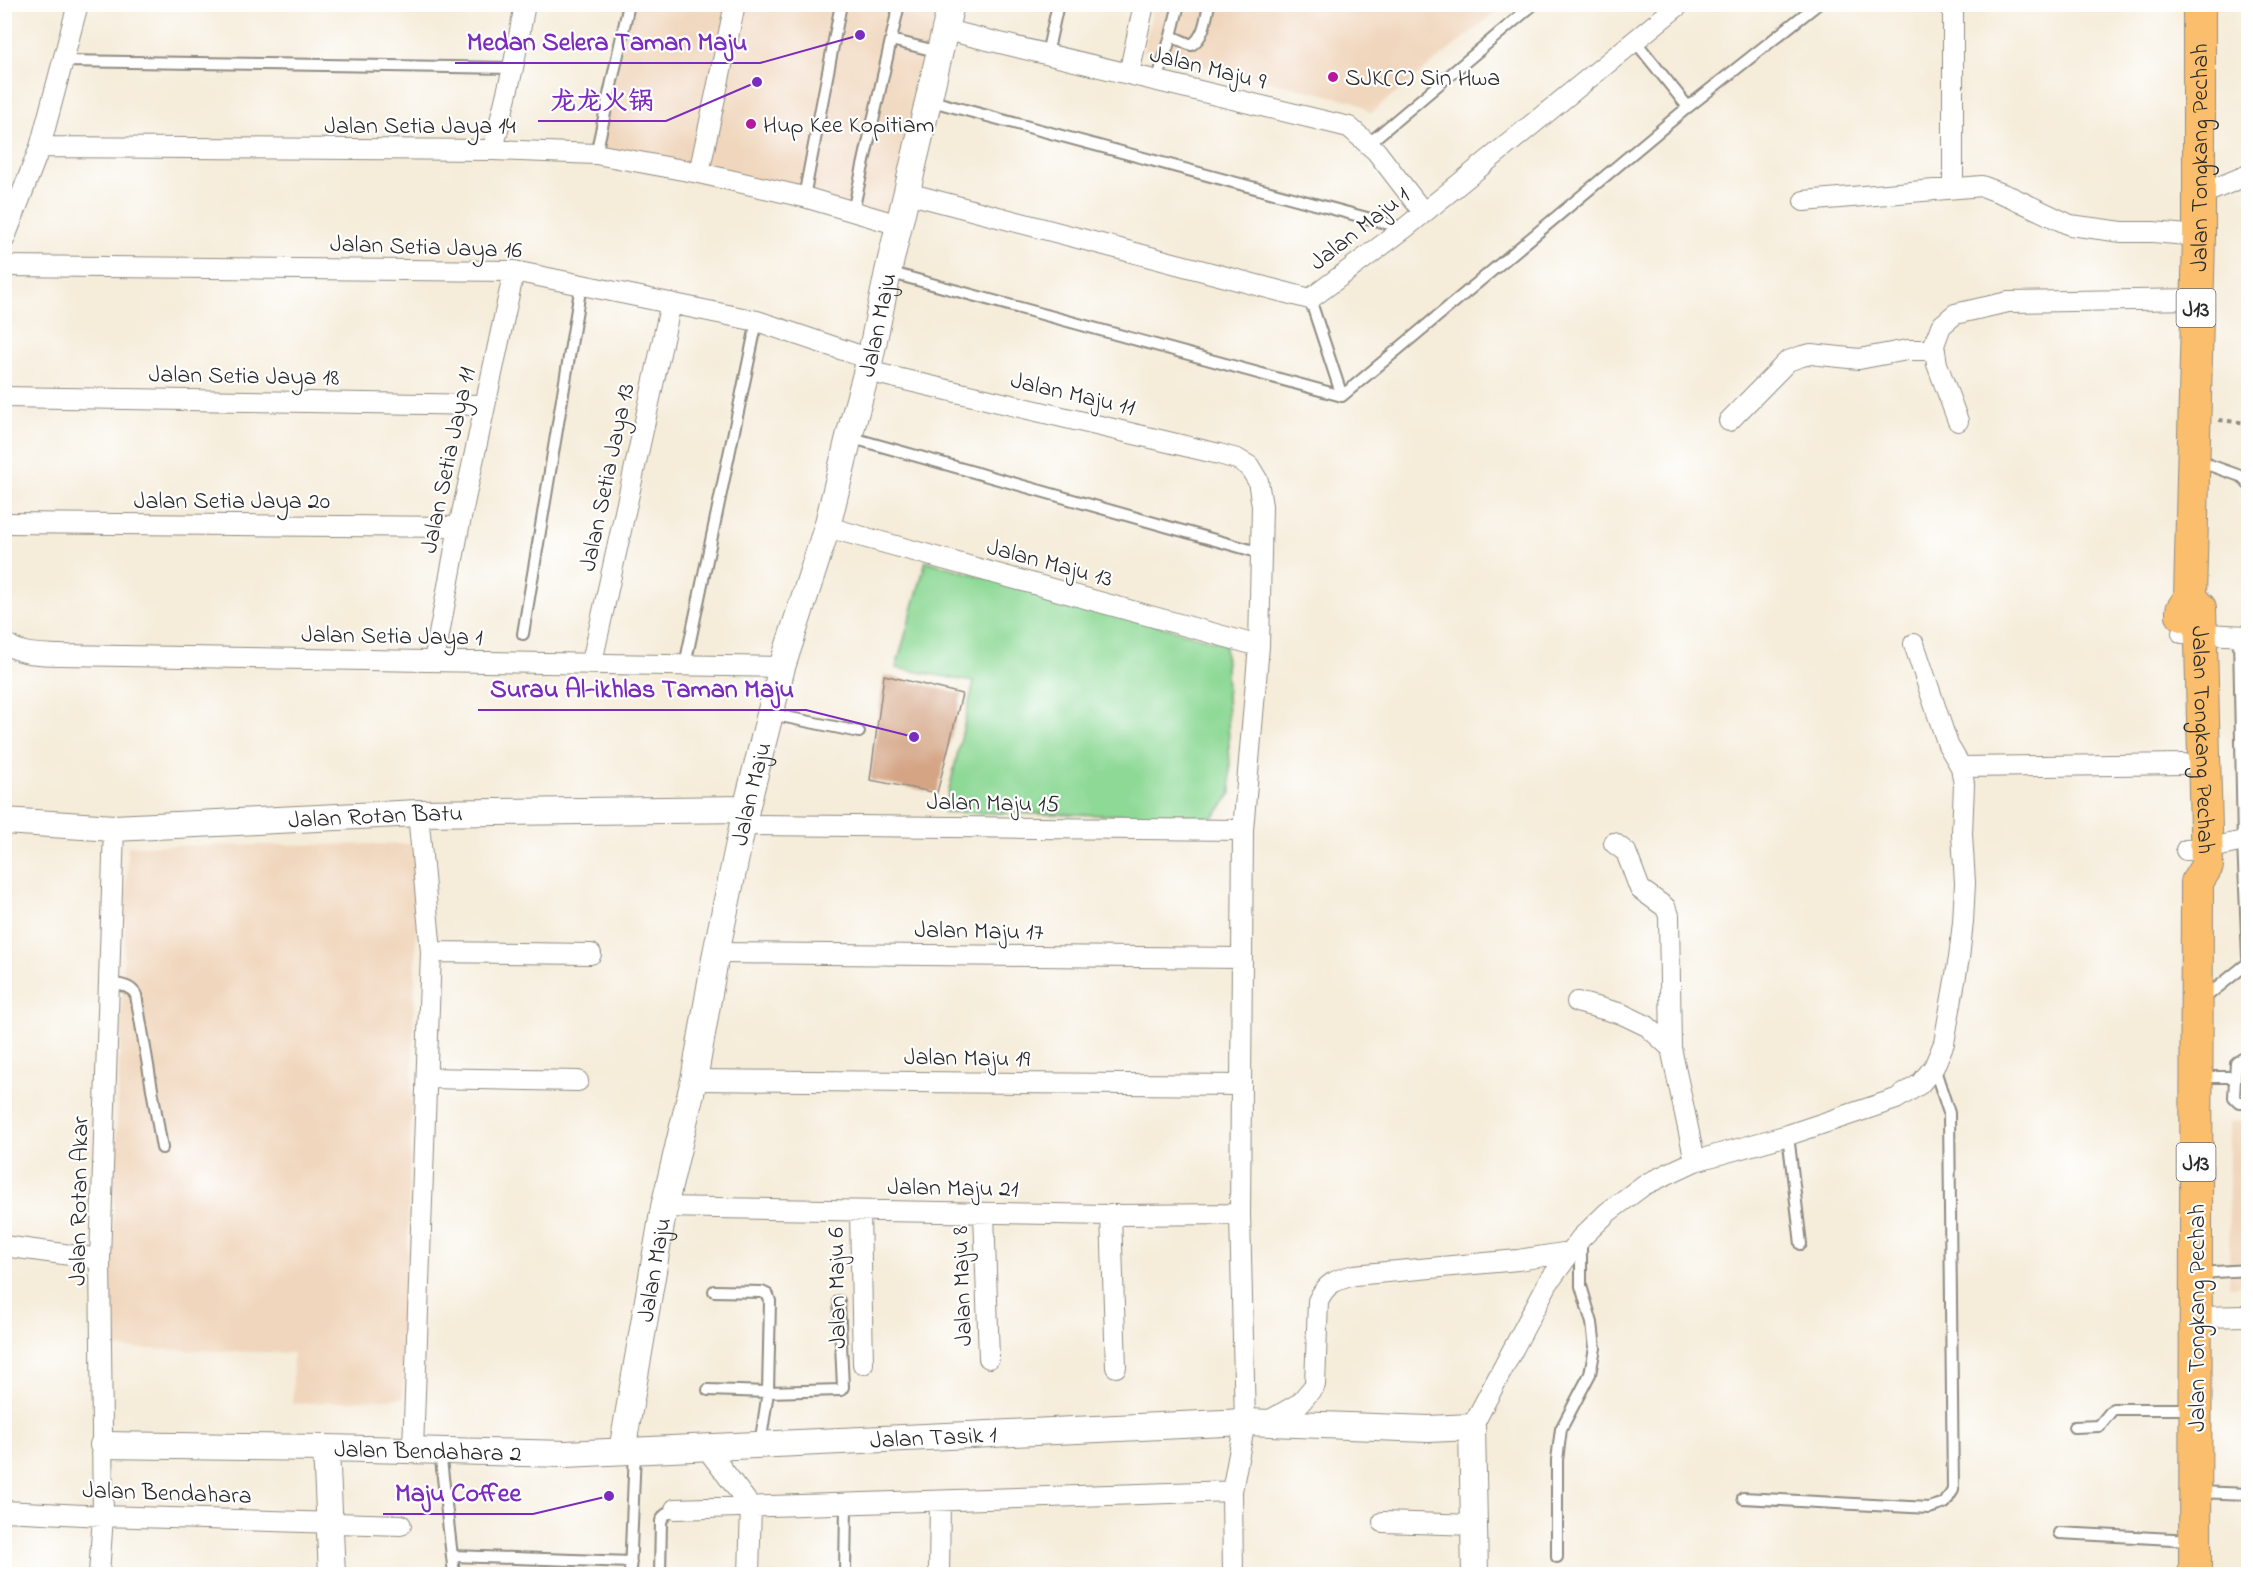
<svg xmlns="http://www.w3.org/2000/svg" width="2253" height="1579" viewBox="0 0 2253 1579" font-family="'Indie Flower','LXGW WenKai TC',sans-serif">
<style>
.built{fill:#f0d6bc}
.green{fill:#8ed996;stroke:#5c8260;stroke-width:1.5}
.building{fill:#d4a484}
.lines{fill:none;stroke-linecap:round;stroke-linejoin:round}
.service-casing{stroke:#908c82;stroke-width:14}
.minor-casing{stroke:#908c82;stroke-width:22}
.tertiary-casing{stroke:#908c82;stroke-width:28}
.primary-casing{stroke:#908c82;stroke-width:34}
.path{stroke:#908c82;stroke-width:4;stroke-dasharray:4.5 4.5;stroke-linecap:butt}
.service{stroke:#fff;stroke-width:10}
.minor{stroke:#fff;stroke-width:20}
.tertiary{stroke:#fff;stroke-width:26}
.primary{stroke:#fabe6d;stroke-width:32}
.poi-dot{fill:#b5179e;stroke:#fff;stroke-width:2}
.labels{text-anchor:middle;stroke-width:4.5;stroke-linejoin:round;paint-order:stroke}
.shield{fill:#fff;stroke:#6b6b6b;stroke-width:1.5}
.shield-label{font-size:22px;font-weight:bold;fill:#2b2b2b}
.street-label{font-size:24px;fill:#2b2b2b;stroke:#fff}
.poi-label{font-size:24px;fill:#2b2b2b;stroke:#fff;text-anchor:start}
.leader{fill:none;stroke:#7b2cbf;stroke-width:2}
.callout-dot{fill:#7b2cbf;stroke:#fff;stroke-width:2}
.callout-label{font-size:26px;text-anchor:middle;font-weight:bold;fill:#7b2cbf;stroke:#fff;stroke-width:4.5;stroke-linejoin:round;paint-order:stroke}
</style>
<rect width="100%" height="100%" fill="#fff"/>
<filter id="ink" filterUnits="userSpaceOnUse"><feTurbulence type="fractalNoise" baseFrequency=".0167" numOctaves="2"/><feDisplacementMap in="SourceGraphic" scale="12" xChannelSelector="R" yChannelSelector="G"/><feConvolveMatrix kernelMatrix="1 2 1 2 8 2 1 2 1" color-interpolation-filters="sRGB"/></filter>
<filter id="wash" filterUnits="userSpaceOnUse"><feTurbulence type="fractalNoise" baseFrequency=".008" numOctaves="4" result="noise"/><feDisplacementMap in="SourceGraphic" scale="24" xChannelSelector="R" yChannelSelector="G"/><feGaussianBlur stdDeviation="1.35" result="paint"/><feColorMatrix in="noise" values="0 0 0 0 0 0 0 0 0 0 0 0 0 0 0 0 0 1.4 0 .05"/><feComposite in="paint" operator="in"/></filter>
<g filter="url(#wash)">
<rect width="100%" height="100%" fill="#f5ecd9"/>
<path class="built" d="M624 5H939L887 228 797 202 590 161Z
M1154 5H1505L1371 113 1356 102 1143 51Z
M419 844 403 1398 293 1404V1353L108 1348 128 846Z
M2248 1119V1285L2229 1286V1122Z"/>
<path class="green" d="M926 561 1225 644 1231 794 1214 817 944 812 974 682 896 668Z"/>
<g id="blocks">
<path class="building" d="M884 675 962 694 937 793 870 780Z"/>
</g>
</g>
<g filter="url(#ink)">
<use href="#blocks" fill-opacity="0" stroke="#908c82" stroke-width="1.5"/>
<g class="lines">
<g class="service-casing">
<path id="service" d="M1179 4 1171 36 1191 45C1204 38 1206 19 1209 4
M891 40 899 4
M1635 41 1688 107
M1047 54 1058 4
M62 61 513 68
M1157 81 1171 36
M928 100 1404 228
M1368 144 1534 4
M596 154 629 4
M804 197 841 4
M853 211 891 40 940 52
M888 272 1342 396 1688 107 1818 4
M1310 299 1342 396
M849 437 1261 553
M2198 461 2243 477 2248 484
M523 634 581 285
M2239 637 2243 842 2248 958
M685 665 757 321
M771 714 859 732
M109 983C120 985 130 985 136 995L162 1148
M2202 1000 2248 963
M2248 1059H2242L2236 1063 2234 1097 2239 1102H2248
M2200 1077H2235
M1788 1135 1801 1244
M2199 1273 2248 1270
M714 1291 762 1292 768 1295 770 1301 768 1392 760 1445
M708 1390 768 1392 841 1390 843 1387 839 1301
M2074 1427 2099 1426 2113 1409H2192
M440 1451 454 1574
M2198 1492 2248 1494
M1743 1498 1929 1508 1945 1503 1953 1490 1949 1113 1934 1067
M2059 1533 2192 1540
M453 1556 631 1562
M1557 1557V1460L1561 1429 1590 1374 1595 1348 1592 1323 1581 1286V1240
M630 1574 635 1451
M660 1574 661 1521 665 1515 675 1509
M845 1574 846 1504"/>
</g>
<g class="minor-casing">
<path id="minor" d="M1953 4V187
M946 30 1349 127 1376 151 1423 212
M1129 74 1144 4
M40 147 493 150 596 154 699 173 804 197 899 225
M493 150 513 68 525 4
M699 173 735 4
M907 193 1310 299 1405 228 1680 4
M2200 195 2248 175
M1804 201 1982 186 2011 197 2070 225 2122 232H2153L2199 236
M4 240 40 147 78 4
M4 266 514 271 757 321 870 359
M867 371 1219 454 1237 459 1249 466 1258 481 1262 506 1259 646 1243 830 1240 1214 1245 1422 1232 1491 1233 1574
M4 397 484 405
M1729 421 1788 361 1802 356 1811 354 1859 359 1907 350H1935
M1958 421 1937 364 1934 345 1941 326 1955 314 2008 302 2196 299
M4 523 459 527
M827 527 1259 646
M2182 633 2248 636
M4 641C18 656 43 654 61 655L782 667
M434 661 459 527 514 271
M592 662 671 303
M1961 767 2184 764
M743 825 1243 830
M1614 843 1626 852 1640 889 1665 907 1669 915 1671 1048
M2186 850 2207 849 2248 840
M431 952 591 954
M716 953 1241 958
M1577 1002 1622 1014 1647 1026 1671 1048 1695 1161
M427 1078 578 1081
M694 1080 1240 1085
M664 1207 1111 1215 1240 1214
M860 1211 863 1364
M984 1213 989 1358
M1111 1215 1116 1367
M4 1246 100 1259
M2196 1317 2248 1316
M1265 1423 1300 1403 1315 1385 1318 1301C1326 1283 1336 1280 1354 1275L1518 1260 1570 1252
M1472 1427 1548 1283 1581 1238 1608 1212 1644 1185 1695 1161 1788 1135 1896 1099 1920 1084 1934 1067 1944 1043 1959 958 1963 922 1965 883 1962 834 1964 784 1961 767 1948 745 1914 644
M413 1449 431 952 418 813
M707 1449 751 1507 749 1574
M675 1509 1232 1491
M4 1511 103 1516 401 1525
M1383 1522 1474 1525
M99 1574 103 1516 100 1259 114 828
M939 1574 940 1501"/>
</g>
<g class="tertiary-casing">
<g id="tertiary">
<path id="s1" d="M4 821 114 828 418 813 746 809"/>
<path d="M103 1445 326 1448"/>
<path id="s2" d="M622 1451 664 1207 694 1080 716 953 746 809 782 667 827 527 849 437 870 359 888 272 951 4"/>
<path id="s3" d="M332 1574 326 1448 566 1454 1245 1422 1428 1429 1472 1427 1475 1574"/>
</g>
</g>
<g class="primary-casing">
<g id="primary">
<path id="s4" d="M2190 598 2200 608 2207 866 2197 882 2195 1574"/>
<path id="s5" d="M2182 615V610L2190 598 2199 236V4"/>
</g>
</g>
<path class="path" d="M2219 420 2248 423"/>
<use href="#service" class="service"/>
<use href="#minor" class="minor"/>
<use href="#tertiary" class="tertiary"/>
<use href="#primary" class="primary"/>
</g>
</g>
<g class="poi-dot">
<circle cx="1333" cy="77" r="6"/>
<circle cx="751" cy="124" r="6"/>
</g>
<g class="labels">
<g class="shield">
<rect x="2176.5" y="289" width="39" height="38" rx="4.5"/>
<rect x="2176.5" y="1143" width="39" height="38" rx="4.5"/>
</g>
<g class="shield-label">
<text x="2196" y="316">J13</text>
<text x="2196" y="1170">J13</text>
</g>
<g class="street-label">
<text transform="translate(1208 67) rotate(14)" y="8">Jalan Maju 9</text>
<text x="420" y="133">Jalan Setia Jaya 14</text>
<text dy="8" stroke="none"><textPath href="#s5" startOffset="460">Jalan Tongkang Pechah</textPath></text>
<text transform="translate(1359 228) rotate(-38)" y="8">Jalan Maju 1</text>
<text transform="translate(426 246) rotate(2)" y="8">Jalan Setia Jaya 16</text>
<text dy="8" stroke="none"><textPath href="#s2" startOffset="1156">Jalan Maju</textPath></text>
<text transform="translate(244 375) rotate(1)" y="8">Jalan Setia Jaya 18</text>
<text transform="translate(1073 393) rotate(13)" y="8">Jalan Maju 11</text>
<text transform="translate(447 460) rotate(-78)" y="8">Jalan Setia Jaya 11</text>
<text transform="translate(606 477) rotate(-78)" y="8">Jalan Setia Jaya 13</text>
<text x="232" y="508">Jalan Setia Jaya 20</text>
<text transform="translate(1050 562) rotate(15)" y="8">Jalan Maju 13</text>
<text transform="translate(392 635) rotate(1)" y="8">Jalan Setia Jaya 1</text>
<text dy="8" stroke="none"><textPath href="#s4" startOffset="146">Jalan Tongkang Pechah</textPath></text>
<text dy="8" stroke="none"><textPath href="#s2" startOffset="670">Jalan Maju</textPath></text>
<text transform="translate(993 802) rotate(1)" y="8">Jalan Maju 15</text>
<text dy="8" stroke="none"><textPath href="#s1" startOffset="372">Jalan Rotan Batu</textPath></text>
<text transform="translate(979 930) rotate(1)" y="8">Jalan Maju 17</text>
<text transform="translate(967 1057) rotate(1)" y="8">Jalan Maju 19</text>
<text transform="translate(953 1187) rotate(1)" y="8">Jalan Maju 21</text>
<text transform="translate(78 1201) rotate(-89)" y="8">Jalan Rotan Akar</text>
<text dy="8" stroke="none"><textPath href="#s2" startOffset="184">Jalan Maju</textPath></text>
<text transform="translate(961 1286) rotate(-92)" y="8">Jalan Maju 8</text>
<text transform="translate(836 1288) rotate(-91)" y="8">Jalan Maju 6</text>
<text transform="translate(2196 1318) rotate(-90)" y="8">Jalan Tongkang Pechah</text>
<text dy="8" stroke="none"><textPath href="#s3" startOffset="734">Jalan Tasik 1</textPath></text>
<text dy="8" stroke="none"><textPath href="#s3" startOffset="228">Jalan Bendahara 2</textPath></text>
<text transform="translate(167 1492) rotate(2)" y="8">Jalan Bendahara</text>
</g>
<g class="poi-label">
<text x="1345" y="85">SJK(C) Sin Hwa</text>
<text x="763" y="132">Hup Kee Kopitiam</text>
</g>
</g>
<path class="leader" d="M860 35L760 63H455M757 82L666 121H538M914 737L806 710H478M609 1496L533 1514H383"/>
<g class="callout-dot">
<circle cx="860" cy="35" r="6"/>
<circle cx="757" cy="82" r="6"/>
<circle cx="914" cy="737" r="6"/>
<circle cx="609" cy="1496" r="6"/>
</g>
<g class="callout-label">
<text x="607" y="50">Medan Selera Taman Maju</text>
<text x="602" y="109">龙龙火锅</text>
<text x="642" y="697">Surau Al-ikhlas Taman Maju</text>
<text x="458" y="1501">Maju Coffee</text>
</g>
<rect width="2253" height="1579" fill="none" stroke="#fff" stroke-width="24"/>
</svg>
